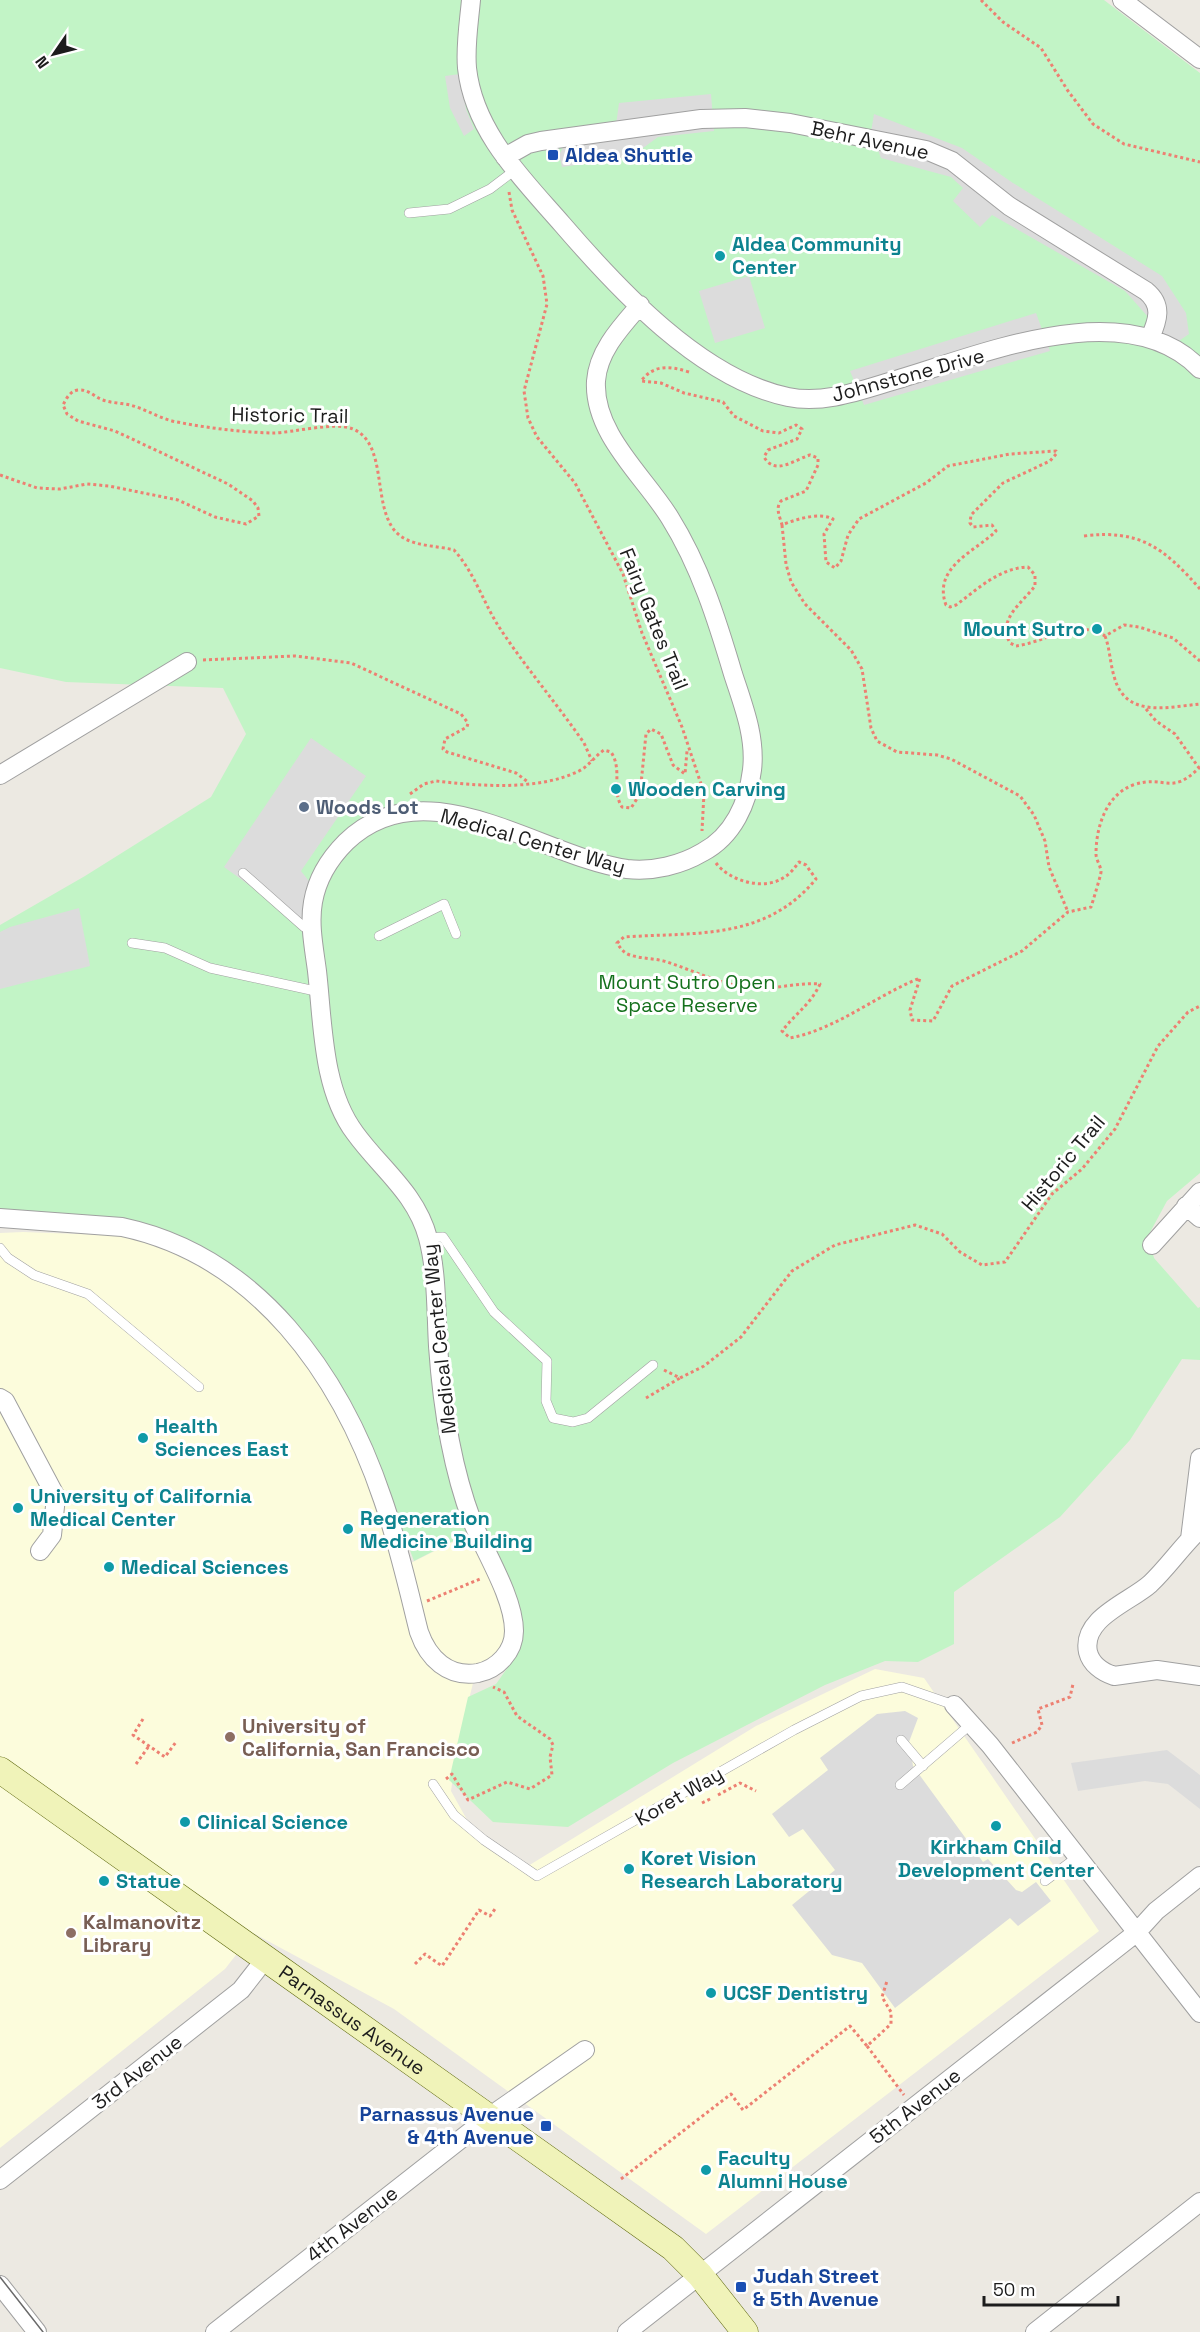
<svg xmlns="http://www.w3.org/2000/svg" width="1200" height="2332" viewBox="0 0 1200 2332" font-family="'Space Grotesk',sans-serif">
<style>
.education{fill:#fcfcdc}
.park{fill:#c2f4c6}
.parking{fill:#dcdcdc}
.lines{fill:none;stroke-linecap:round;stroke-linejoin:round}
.lane-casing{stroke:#a0a0a0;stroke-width:10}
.street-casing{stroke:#a0a0a0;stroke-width:20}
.secondary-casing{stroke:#5e680e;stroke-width:27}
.path{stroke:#ed8072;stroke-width:3;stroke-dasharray:3 3;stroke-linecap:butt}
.lane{stroke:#fff;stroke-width:9}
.street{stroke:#fff;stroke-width:18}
.secondary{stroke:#f0f3b9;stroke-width:26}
.tram{stroke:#6a6a6a;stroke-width:1.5}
.transit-dot{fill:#1a4fb4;stroke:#fff;stroke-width:2}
.culture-dot{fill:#0f9aa8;stroke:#fff;stroke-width:2}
.service-dot{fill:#5c6f8a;stroke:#fff;stroke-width:2}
.education-dot{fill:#8d6e63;stroke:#fff;stroke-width:2}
.labels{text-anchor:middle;stroke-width:6;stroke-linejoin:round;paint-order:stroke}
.street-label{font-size:20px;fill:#1c1c1c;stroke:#fff}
.transit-label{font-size:20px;font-weight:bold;fill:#164399;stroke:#fff;text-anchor:start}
.culture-label{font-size:20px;font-weight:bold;fill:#0d838f;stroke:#fff;text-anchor:start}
.service-label{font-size:20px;font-weight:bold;fill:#4e5e75;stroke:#fff;text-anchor:start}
.park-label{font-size:20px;fill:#14701c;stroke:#fff}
.education-label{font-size:20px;font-weight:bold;fill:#785e54;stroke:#fff;text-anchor:start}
</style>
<rect width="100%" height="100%" fill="#ece9e2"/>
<path class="education" d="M23 1232 159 1237 264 1301 323 1375 403 1567 482 1527 521 1635 474 1679 457 1748 451 1791 471 1827 528 1866 756 1726 875 1669 924 1678 1099 1931 706 2234 394 2009 253 1933 225 1969 0 2148V1233Z"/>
<path class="park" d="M0 0H1104L1200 73V1173L1167 1201 1148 1236 1154 1258 1198 1308 1200 1307V1360L1182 1359 1130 1440 1060 1517 954 1592V1644L918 1662 885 1661 825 1685 673 1763 568 1827 493 1822 449 1780 468 1697 496 1684 513 1660 521 1635 481 1527 414 1561 373 1452 301 1335 276 1302 227 1266 170 1233 0 1213V925L85 876 211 797 246 734 223 688 66 682 0 668Z"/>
<path class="parking" d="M460 74 466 109 474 129 464 136 450 108 445 76Z
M711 94 714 131 658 137 631 157 562 167 559 155 571 132 616 125 619 103Z
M874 114 962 148 1013 183 1162 276 1186 313 1189 334 1173 345 1125 291 992 215 980 227 953 201 963 188 951 177 881 158 871 132Z
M749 276 765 328 715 343 699 291Z
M1036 313 1050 351 864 405 850 371Z
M311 738 366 776 301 871 316 890 313 931 224 867Z
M79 908 90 966 0 989V932L10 927Z
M905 1711 918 1718 909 1742 913 1766 983 1862 988 1859 1016 1890 1022 1892 1036 1882 1051 1901 1018 1926 1010 1918 895 2008 862 1963 832 1955 792 1905 835 1870 803 1829 789 1837 772 1814 828 1770 820 1758 877 1714Z
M1167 1750 1200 1775V1809L1168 1784 1145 1781 1078 1791 1071 1763Z"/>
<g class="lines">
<g class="lane-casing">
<path id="lane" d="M409 213 449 209 490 189 515 170
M243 873 304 927 313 931
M379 936 444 904 456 934
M132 943 165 948 210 968 320 992
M428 1238 443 1237 494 1312 547 1361 546 1401 553 1418 573 1422 588 1418 653 1365
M0 1248 8 1258 34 1275 88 1294 199 1387
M901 1740 923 1766
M433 1784 454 1815 484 1840 537 1876 794 1730 861 1696 902 1687 954 1705
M900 1785 971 1724
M1045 1881 1077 1857"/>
</g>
<g class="street-casing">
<path id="street" d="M471 0C469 22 465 46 467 68 474 132 522 178 562 224 618 289 701 379 788 397 822 404 856 392 889 382 976 357 1125 291 1200 369
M1122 0 1200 59
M505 157 528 144 541 141 701 119 745 118 790 123 926 150 952 161 1009 206 1146 291C1163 305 1158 320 1150 338
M0 775 187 662
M1186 1206 1200 1218
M0 1218 122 1227C258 1256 341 1375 383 1500 398 1543 408 1588 419 1632 428 1658 448 1678 478 1673 497 1669 514 1652 514 1631 514 1598 485 1552 472 1521 451 1465 442 1405 438 1346 436 1310 437 1272 428 1238 416 1193 381 1169 355 1133 322 1089 323 1023 317 971 314 948 309 924 313 902 317 879 330 858 346 842 426 764 540 857 627 869 653 872 681 865 703 852 733 836 748 803 752 770 756 737 743 705 733 674 717 620 700 566 670 518 645 477 593 434 596 381 598 351 621 327 640 305
M1152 1245 1200 1192
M0 1398 5 1401 56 1497 52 1535 40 1551
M1200 1529C1182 1546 1168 1567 1150 1584 1130 1602 1081 1618 1088 1652 1091 1664 1102 1672 1114 1676L1157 1670 1200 1676
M1190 1539 1200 1458
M954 1705 990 1745 1200 2013
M0 2180 241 1990 266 1958
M0 2285 37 2332
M215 2332 489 2117 585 2050
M627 2332 1136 1933 1156 1911 1200 1876
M1035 2332 1200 2202"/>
</g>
<g class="secondary-casing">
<g id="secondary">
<path id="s1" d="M0 1770 673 2248 700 2275 745 2332"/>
</g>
</g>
<path class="path" d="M981 0 1003 22 1041 48 1068 91 1093 124 1124 144 1200 162
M509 192 512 210 543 276 547 304 524 391 528 418 537 437 575 483 623 574 642 633 682 727 704 793 702 831
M689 372C670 366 654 364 641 381L661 383 684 393 723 402 734 416 763 431 779 433 796 425 802 429 797 439 768 450 764 457C775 476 794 460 810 455L818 458V465L806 491 781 501C775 508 780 517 782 525 796 519 820 512 833 519L824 534 826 562 835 568 841 561 848 535 859 519 926 483 948 466 1010 454 1056 451 1057 453 1050 461 1003 483 971 515 970 523 973 527 992 525 996 531C976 551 932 567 946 605L950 607 956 605C978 589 999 568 1028 567L1035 575V586C1022 603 997 619 1010 643L1016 646C1042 643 1080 618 1105 636L1124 625 1139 627 1173 638 1200 661
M0 475 37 488 60 489 87 484 109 486 178 500 215 517 246 524 259 516 258 508 253 501 228 484 115 431 78 421 67 414 63 405C66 399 70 391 78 390 89 389 94 397 103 400 111 403 121 403 130 405 146 409 160 419 177 422 208 428 240 432 272 433 293 433 334 421 353 429 388 444 372 504 395 531 409 547 435 545 454 550 475 573 484 605 501 630 527 669 557 704 584 743L592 761
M782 525 786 564 791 582 805 604 851 650 862 669 871 728 877 741 897 752 937 755 951 759 1020 796 1034 815 1045 841 1049 867 1068 912
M1084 536C1140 529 1164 548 1200 589
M1105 636C1110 649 1110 663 1114 676 1125 719 1167 707 1200 704
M203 660 295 656 351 663 461 714 468 723 467 727 445 739 443 749 447 752 516 773 528 782
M1146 709 1156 721 1175 734 1199 768
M410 794 424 784 436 781C480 786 538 791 579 771 589 766 595 756 604 750L611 752C623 770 611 790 622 807L631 808 640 794 646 734 651 729 661 734 673 765 685 774 687 751
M716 863C729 881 766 892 786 876 791 873 795 867 799 862L806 865 816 879C765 941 695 932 624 937L617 943C621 949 624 953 630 955 642 959 655 958 667 962 695 971 721 985 751 988 775 990 797 982 820 984 811 1004 795 1014 782 1031L790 1038C837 1029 875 996 920 978L910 1010 912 1020 933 1021 952 986 1022 951 1068 912 1091 907C1092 904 1101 875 1101 872 1101 866 1096 860 1096 854 1096 827 1106 795 1133 785 1166 774 1170 797 1200 767
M664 1370 680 1378 704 1366 741 1337 792 1271 835 1245 915 1225 942 1234 960 1252 982 1265 1005 1262 1052 1194 1082 1169 1115 1129 1158 1046 1188 1012 1200 1006
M646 1398 680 1378
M427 1601 480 1579
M143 1719 133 1735 165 1757 176 1742
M1012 1743 1037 1732 1042 1725 1038 1709 1070 1697 1073 1684
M136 1764 149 1746
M446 1779 452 1774 468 1800 507 1782 530 1789 552 1775 550 1757 553 1745 550 1739 517 1716 504 1692 493 1687
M718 1795 740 1783 756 1791
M702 1803 712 1798
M415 1964 425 1954 442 1966 479 1910 490 1916 495 1909
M867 2046 904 2095
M621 2179 731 2094 743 2110 850 2026 867 2046 891 2024V2012L882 1997 887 1981"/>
<use href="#lane" class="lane"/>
<use href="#street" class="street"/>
<use href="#secondary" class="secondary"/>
<path class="tram" d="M0 2277 43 2332"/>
</g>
<g class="transit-dot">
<rect x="547" y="149" width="12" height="12" rx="3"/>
<rect x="540" y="2120" width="12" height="12" rx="3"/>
<rect x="735" y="2281" width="12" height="12" rx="3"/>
</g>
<g class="culture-dot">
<circle cx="720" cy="256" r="6"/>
<circle cx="1097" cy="629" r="6"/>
<circle cx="616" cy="789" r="6"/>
<circle cx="143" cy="1438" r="6"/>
<circle cx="18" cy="1508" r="6"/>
<circle cx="348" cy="1529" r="6"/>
<circle cx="109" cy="1567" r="6"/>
<circle cx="185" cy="1822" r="6"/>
<circle cx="996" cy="1826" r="6"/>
<circle cx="629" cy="1869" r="6"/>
<circle cx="104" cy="1881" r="6"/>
<circle cx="711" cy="1993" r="6"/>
<circle cx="706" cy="2170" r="6"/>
</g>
<circle class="service-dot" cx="304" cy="807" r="6"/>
<g class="education-dot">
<circle cx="230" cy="1737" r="6"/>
<circle cx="71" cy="1933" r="6"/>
</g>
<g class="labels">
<g class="street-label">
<text transform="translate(870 140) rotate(12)" y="7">Behr Avenue</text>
<text transform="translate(908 375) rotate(-15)" y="7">Johnstone Drive</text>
<text transform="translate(290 415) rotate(1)" y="7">Historic Trail</text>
<text transform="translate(654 619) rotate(68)" y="7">Fairy Gates Trail</text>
<text transform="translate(533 841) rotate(16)" y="7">Medical Center Way</text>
<text transform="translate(1063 1163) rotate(-50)" y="7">Historic Trail</text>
<text transform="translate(439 1339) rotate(-96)" y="7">Medical Center Way</text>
<text transform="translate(679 1796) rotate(-30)" y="7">Koret Way</text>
<text dy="7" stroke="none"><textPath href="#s1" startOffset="432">Parnassus Avenue</textPath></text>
<text transform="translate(137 2072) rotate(-38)" y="7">3rd Avenue</text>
<text transform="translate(915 2106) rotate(-38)" y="7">5th Avenue</text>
<text transform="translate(352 2224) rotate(-38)" y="7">4th Avenue</text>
</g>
<g class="transit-label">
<text x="565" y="162">Aldea Shuttle</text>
<text x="534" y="2121" text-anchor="end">Parnassus Avenue<tspan x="534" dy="23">&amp; 4th Avenue</tspan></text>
<text x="753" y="2283">Judah Street<tspan x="753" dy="23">&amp; 5th Avenue</tspan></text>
</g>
<g class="culture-label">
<text x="732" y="251">Aldea Community<tspan x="732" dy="23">Center</tspan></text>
<text x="1085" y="636" text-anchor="end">Mount Sutro</text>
<text x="628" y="796">Wooden Carving</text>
<text x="155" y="1433">Health<tspan x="155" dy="23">Sciences East</tspan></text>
<text x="30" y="1503">University of California<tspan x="30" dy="23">Medical Center</tspan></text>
<text x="360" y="1525">Regeneration<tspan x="360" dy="23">Medicine Building</tspan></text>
<text x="121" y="1574">Medical Sciences</text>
<text x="197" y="1829">Clinical Science</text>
<text x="996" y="1854" text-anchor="middle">Kirkham Child<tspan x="996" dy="23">Development Center</tspan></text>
<text x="641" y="1865">Koret Vision<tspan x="641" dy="23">Research Laboratory</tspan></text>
<text x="116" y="1888">Statue</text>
<text x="723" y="2000">UCSF Dentistry</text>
<text x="718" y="2165">Faculty<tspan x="718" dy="23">Alumni House</tspan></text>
</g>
<g class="service-label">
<text x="316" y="814">Woods Lot</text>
</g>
<g class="park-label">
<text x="687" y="989">Mount Sutro Open<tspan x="687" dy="23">Space Reserve</tspan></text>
</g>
<g class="education-label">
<text x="242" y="1733">University of<tspan x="242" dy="23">California, San Francisco</tspan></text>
<text x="83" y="1929">Kalmanovitz<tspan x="83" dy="23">Library</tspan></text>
</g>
</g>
<g transform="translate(54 54) rotate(235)" stroke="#ffffff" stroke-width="4.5" paint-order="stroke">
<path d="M0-4.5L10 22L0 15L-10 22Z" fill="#1c1c1c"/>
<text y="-9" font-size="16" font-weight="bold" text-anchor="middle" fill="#1c1c1c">N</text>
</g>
<path d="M984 2296v9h134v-9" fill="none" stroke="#1c1c1c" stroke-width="3"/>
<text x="993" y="2296" font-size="18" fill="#1c1c1c" stroke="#ffffff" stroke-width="4.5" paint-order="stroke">50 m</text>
</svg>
